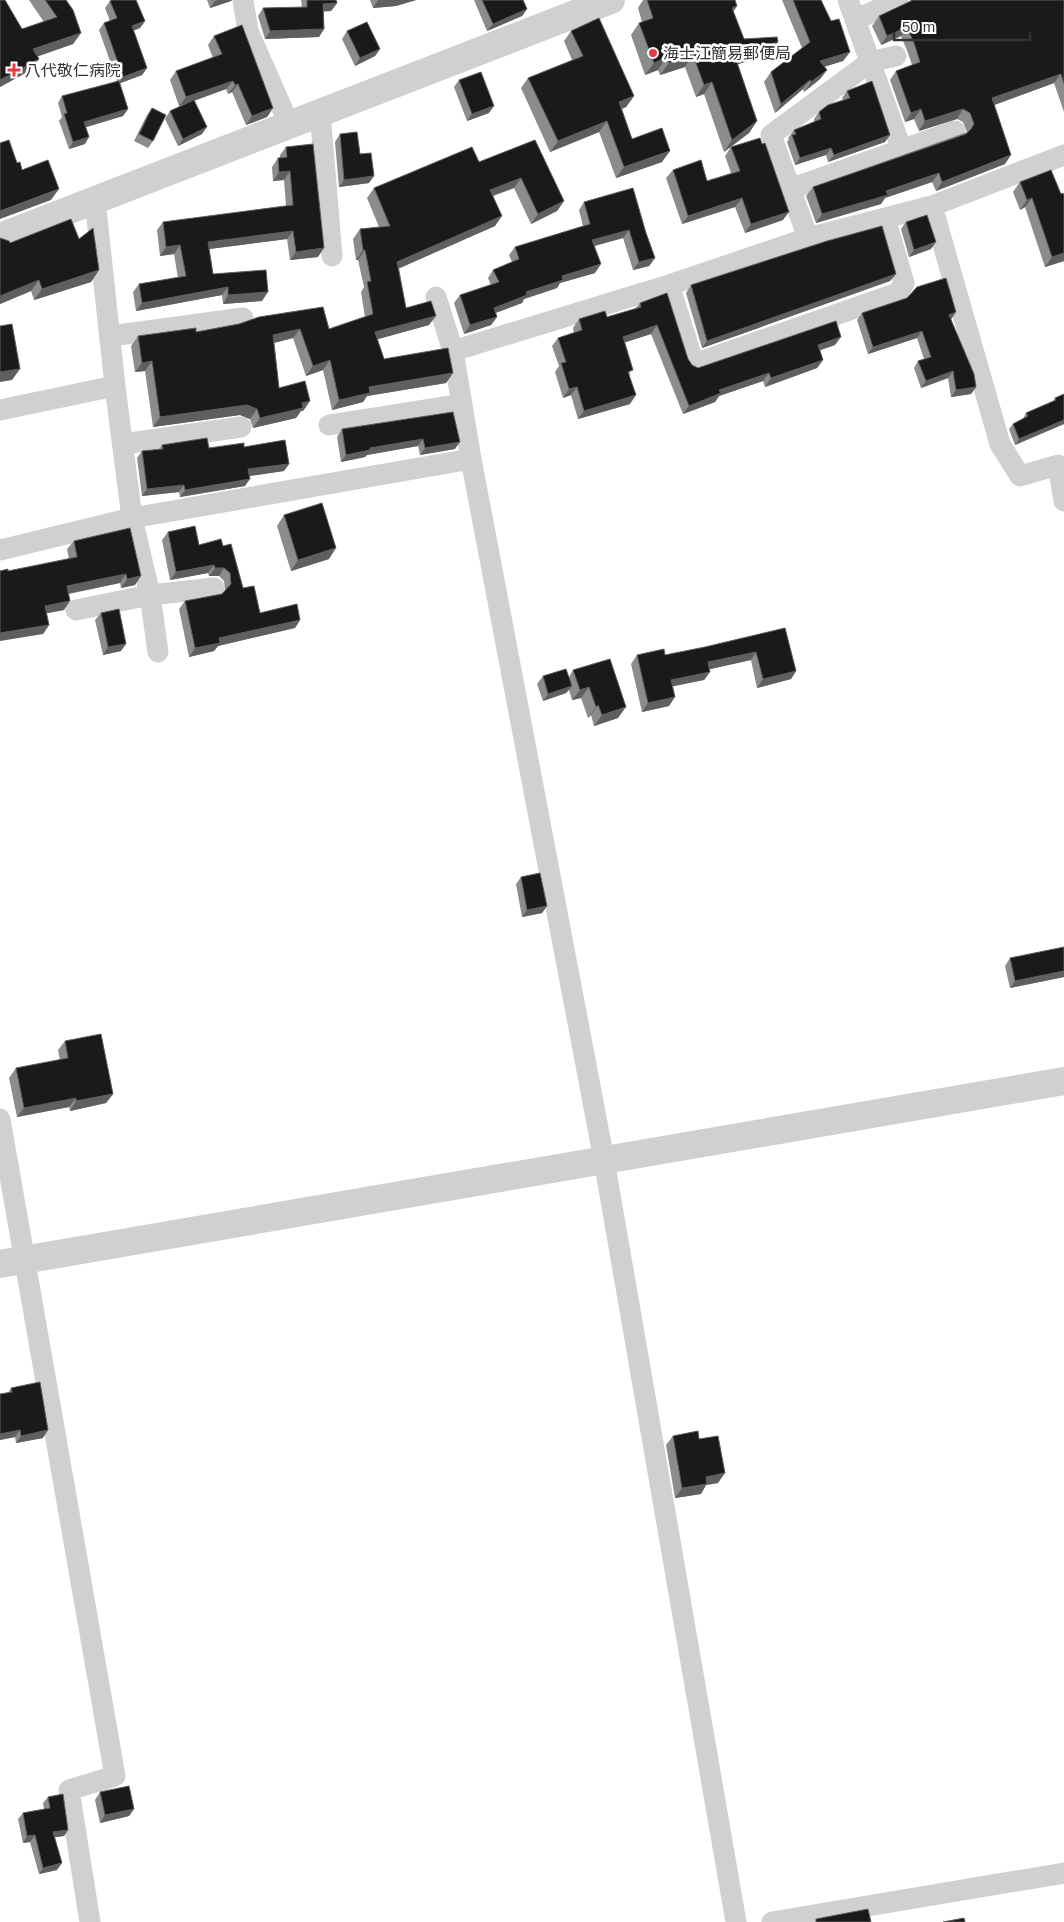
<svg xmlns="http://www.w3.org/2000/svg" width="1064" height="1922" viewBox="0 0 1064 1922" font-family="Helvetica,'Noto Sans JP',sans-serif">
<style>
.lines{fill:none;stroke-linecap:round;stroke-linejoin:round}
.minor{stroke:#d0d0d0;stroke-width:21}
.tertiary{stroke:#d0d0d0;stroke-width:28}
.wall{fill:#8c8c8c}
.shaded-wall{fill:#5f5f5f}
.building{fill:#1a1a1a;stroke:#5f5f5f}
.poi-dot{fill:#e63946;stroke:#fff;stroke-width:2}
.labels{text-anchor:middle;stroke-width:5;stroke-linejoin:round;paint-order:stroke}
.poi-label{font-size:16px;fill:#333;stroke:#fff;text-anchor:start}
</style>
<rect width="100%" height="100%" fill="#fff"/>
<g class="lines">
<path class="minor" d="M243 0 248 31 289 124
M848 0 901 148
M856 19 898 1
M320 112 332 256
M790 189 955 131
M95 200 115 386 132 518 150 595 158 652
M932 206 1000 444 1020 476 1058 465 1064 501
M808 238 771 135 870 62 896 56
M669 285 694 364 898 293 904 283 885 218
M436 297 453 351
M111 336 243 318
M0 410 115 386
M329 425 462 404
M123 444 241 427
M0 550 132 518 471 459
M76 610 150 595 214 588
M0 1119 115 1776 69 1790 90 1922
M736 1922 604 1160 471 459 453 351 669 285 808 238 932 206 1064 155
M772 1922 1064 1873"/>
<path class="tertiary" d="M0 237 611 0
M0 1264 1064 1081"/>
</g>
<path class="wall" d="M0 0 22 29 44 22 29 0H66L81 33 73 44 37 56 31 70 0 87Z
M207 0H232L231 1 210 8Z
M301 0H336L337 3 331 11H323L324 29 319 37 265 39 258 16 263 8 302 7Z
M370 0H416L396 6 373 8Z
M474 0H523L527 9 522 16 487 31Z
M643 0H735L733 11 744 39 770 54 738 64 757 121 749 133 724 152 704 94 696 97 685 67 660 75 658 70 645 75 631 35 639 23 642 22 638 8Z
M782 0H821L831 21 850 52 843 61 824 67 827 70 820 79 804 92 803 89 775 113 764 82 771 72 802 48Z
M910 0H1064V112L1054 83 994 105 1005 164 936 191 932 182 885 198 881 204 816 223 806 196 813 187 967 132 963 122 957 119 919 131 914 119 905 122 890 80 896 71 912 65 908 53 901 36 881 45 872 26 879 16 910 2Z
M110 1 145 21 140 28 133 31 147 68 142 75 120 83 128 109 123 116 86 127 85 144 69 149 59 121 62 117 58 103 62 96 117 81 99 30 104 23 110 21 105 8Z
M347 31 380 49 375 56 355 66 342 39Z
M571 31 634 96 626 107 622 109 632 139 662 162 616 178 599 132 550 152 521 88 528 78 572 60 564 41Z
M214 36 273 108 267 117 246 125 232 92 228 94 226 89 194 101 202 134 178 146 165 119 170 111 186 104 179 106 170 80 176 71 213 58 208 45Z
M459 80 489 113 467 121 454 87Z
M847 91 885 142 828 162 826 155 795 165 787 142 789 139 788 138 794 130 814 122V119L819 112 843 100 842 98Z
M152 108 153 141 148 148 134 141 147 115Z
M340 134 369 183 339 187 335 142Z
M535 140 564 201 557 211 531 224 514 188 493 196 495 226 399 268 406 308 429 325 377 339 384 359 453 373 446 383 367 396 363 402 332 410 323 370 306 376 293 338 274 343 279 388 310 401 303 411H301L296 418 253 428 250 419 240 415 153 427 145 371 135 372 131 346 138 336 196 332 239 324 329 329 365 317 361 292 364 287 358 260H356L353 239 360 229 379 227 367 198 374 188 479 162Z
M286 147 318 257 290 260 287 239 209 249 213 274 262 301 223 304 222 295 136 311 133 292 139 284 178 278 174 254 160 256 157 230 163 222 286 206 284 180 273 181 272 167 278 158H280V155Z
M731 147 783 220 745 233 735 207 682 224 666 178 673 170 707 181 731 173 725 156Z
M1051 170 1064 261 1045 267 1025 207 1020 210 1013 192 1020 182Z
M584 202 646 233 655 258 649 266 633 270 623 238 594 246 595 273 560 283 557 288 524 299 522 303 495 313 497 317 491 325 464 334 454 303 460 295 491 285 488 278 493 270 512 262 509 255 515 247 583 226 579 210Z
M906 222 931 249 909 257 901 229Z
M0 238 10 243 79 239 99 270 91 282 34 300 31 291 0 304Z
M896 274 890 281 702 348 686 293 691 285Z
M640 303 688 359 692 365 698 368 835 345 820 350 823 360 817 368 765 387 763 381 719 396 715 402 683 414 651 334 625 342 630 375V404L578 419 571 395 563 398 555 372 559 366 552 346 558 338 574 333 573 328 579 319 607 317 635 309Z
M956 312 951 320 976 387 971 394 951 397 948 378 921 388 914 368 918 361 924 359 917 338 868 354 857 320 862 313Z
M1064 394V424L1015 445 1009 429 1013 424 1023 419 1026 413 1053 401 1055 398Z
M453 412 455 449 420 455 418 446 367 455 365 457 341 462 337 437 342 429Z
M162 445 209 448 244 447 289 464 284 471 249 476 245 486 180 497 179 492 142 496 137 458 142 451 158 450Z
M284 515 329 559 291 571 277 526Z
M130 528 135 585 121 588 120 583 69 594 64 610 46 613 49 625 43 634 8 571 69 559 67 549 74 541Z
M168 532 199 545 223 546 243 588 260 613 300 620 295 628 218 646 214 651 189 657 179 609 185 601 222 594 225 590 224 581 219 576H209L208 573 170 580 162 540Z
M101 613 121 651 103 655 95 620Z
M785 628 796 671 791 679 757 688 751 660 709 669 710 672 704 680 672 686 669 706 642 712 631 664 637 655H665L705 647Z
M573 670 618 718 594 726 591 715 588 718 581 698 572 700 569 690 566 693 543 701 537 684 543 676 569 677Z
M521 877 547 906 542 913 522 917 516 884Z
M1064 947V977L1010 988 1005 966 1010 958Z
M65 1041 113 1094 106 1103 70 1111 69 1107 17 1117 9 1078 16 1068 60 1060 58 1050Z
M11 1388 43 1438 16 1443 15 1437 0 1440V1394L8 1393Z
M673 1436 699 1439 718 1483 706 1485 701 1494 675 1498 666 1445Z
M100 1792 134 1809 129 1816 100 1823 95 1800Z
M48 1797 68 1830 64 1836 55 1837 57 1870 39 1874 30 1842 23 1843 18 1819 23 1813 44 1809 43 1803Z"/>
<path class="shaded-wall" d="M218 0H232L231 1 210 8 215 1Z
M378 0H416L396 6 373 8Z
M337 3 331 11 318 12 323 4Z
M737 6 729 18 732 8Z
M527 9 522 16 487 31 493 24Z
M145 21 140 28 127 33 132 26Z
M907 27 901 36 881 45 887 36Z
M324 29 319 37 265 39 270 31Z
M81 33 73 44 25 61 33 49Z
M778 42 770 54 729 67 737 55Z
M380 49 375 56 355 66 360 58Z
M850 52 843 61 813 70 820 61Z
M693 55 685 67 660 75 669 63Z
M666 58 658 70 645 75 654 63Z
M39 59 31 70 0 87V80Z
M147 68 142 75 118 84 123 77Z
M827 70 820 79 804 92 811 82Z
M1061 74 1054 83 986 108 992 98Z
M810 80 803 89 775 113 781 104Z
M233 81 226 89 179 106 186 97Z
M712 82 704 94 696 97 704 85Z
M238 84 232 92 228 94 235 85Z
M634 96 626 107 612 113 619 102Z
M494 106 489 113 467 121 472 114Z
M273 108 267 117 246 125 252 116Z
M128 109 123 116 80 129 84 122Z
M921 109 914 119 905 122 911 113Z
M963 109 957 119 919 131 925 121Z
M607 121 599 132 550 152 558 141Z
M757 121 749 133 724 152 732 140Z
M207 127 202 134 178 146 183 139Z
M890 135 885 142 828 162 834 155Z
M89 137 85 144 69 149 73 142Z
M831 148 826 155 795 165 800 158Z
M670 151 662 162 616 178 624 167Z
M1011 155 1005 164 936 191 942 182Z
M290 171 284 180 273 181 279 172Z
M939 173 932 182 885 198 881 204 816 223 822 214Z
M374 176 369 183 339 187 344 180Z
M521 178 514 188 484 199 490 190Z
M59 189 51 200 0 219V211Z
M742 198 735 207 682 224 688 216Z
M1032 198 1025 207 1020 210 1027 200Z
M564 201 557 211 531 224 538 214Z
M789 212 783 220 745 233 751 224Z
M502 216 495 226 391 272 397 262Z
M629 230 623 238 587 248 592 240Z
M293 231 287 239 202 250 208 242Z
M936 242 931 249 909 257 914 250Z
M180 245 174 254 160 256 166 247Z
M324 248 318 257 290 260 296 252Z
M363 250H365L358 260H356Z
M1064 253V261L1045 267 1052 257Z
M655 258 649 266 633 270 639 262Z
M601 264 595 273 560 283 557 288 524 299 522 303 488 316 494 308 526 292 562 276Z
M99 270 91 282 34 300 42 289Z
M896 274 890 281 702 348 707 341Z
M39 280 31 291 0 304V296Z
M228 287 222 295 136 311 142 303Z
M268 292 262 301 223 304 228 295Z
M956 312 951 319 944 322 949 315Z
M436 316 429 325 368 342 375 332Z
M497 317 491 325 464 334 470 325Z
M657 325 651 334 617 345 623 337Z
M300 329 293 338 266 345 273 335Z
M922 331 917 338 868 354 873 347Z
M841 337 835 345 812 353 818 345Z
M330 360 323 370 306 376 313 366Z
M823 360 817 368 765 387 771 378Z
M152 361 145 371 135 372 142 363Z
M20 369 12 380 0 382V372Z
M953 371 948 378 921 388 926 381Z
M453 373 446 383 367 396 363 402 332 410 339 400 369 387Z
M769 373 763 381 719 396 715 402 683 414 689 406 719 390Z
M577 387 571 395 563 398 569 389Z
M976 387 971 394 951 397 956 390Z
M636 395 630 404 578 419 584 411Z
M310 401 303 411H301L296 418 253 428 260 418 302 403Z
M247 405 257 409 250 419 240 415 153 427 160 417Z
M1064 420V424L1015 445 1019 439Z
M423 439 418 446 367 455 365 457 341 462 346 455 370 448Z
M460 442 455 449 420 455 425 448Z
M289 464 284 471 243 477 248 469Z
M250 479 245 486 180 497 185 490Z
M184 485 179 492 142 496 147 489Z
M336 548 329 559 291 571 298 560Z
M214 565 208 573 170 580 176 572Z
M215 568H224L219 576H209Z
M126 574 120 583 61 595 67 586Z
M141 576 135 585 121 588 127 579Z
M70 601 64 610 38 615 45 606Z
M300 620 295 628 218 646 214 651 189 657 195 648 219 638Z
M49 625 43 634 0 641V633Z
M126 644 121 651 103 655 108 647Z
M756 652 751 660 702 671 708 662Z
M796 671 791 679 757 688 763 679Z
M710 672 704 680 665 688 671 680Z
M572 686 566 693 543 701 548 694Z
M589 687 581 698 572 700 580 690Z
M675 697 669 706 642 712 648 703Z
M598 705 591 715 588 718 596 707Z
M626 707 618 718 594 726 602 715Z
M547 906 542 913 522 917 527 910Z
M1064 971V977L1010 988 1015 981Z
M113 1094 106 1103 70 1111 76 1101Z
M76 1098 69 1107 17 1117 24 1108Z
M20 1430 15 1437 0 1440V1434Z
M48 1430 43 1438 16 1443 21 1436Z
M725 1473 718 1483 706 1485 701 1494 675 1498 682 1488 706 1477Z
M134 1809 129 1816 100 1823 105 1815Z
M68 1830 64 1836 49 1838 53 1832Z
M35 1835 30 1842 23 1843 27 1836Z
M62 1863 57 1870 39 1874 43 1868Z"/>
<path class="building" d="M0 0H5L22 29 57 17 45 0H66L73 10 81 33 33 49 39 59 0 80Z
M112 0H136L145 21 132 26 147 68 123 77 104 23 117 18 110 1Z
M307 0H336L337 3 323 4 324 29 270 31 263 8 307 7Z
M482 0H523L527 9 493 24Z
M647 0H735L737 6 732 8 744 39 777 37 778 42 737 55 733 51 757 121 732 140 712 82 704 85 693 55 669 63 666 58 654 63 639 23 653 18Z
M793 0H821L831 21 839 19 850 52 820 61 827 70 811 82 810 80 781 104 771 72 810 42Z
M913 0H1064V84L1061 74 992 98 1011 155 942 182 939 173 886 191 888 195 822 214 813 187 966 134 971 129 974 124 970 113 963 109 925 121 921 109 911 113 896 71 920 62 914 43 907 27 887 36 879 16Z
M599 18 634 96 619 102 632 139 662 128 670 151 624 167 607 121 558 141 528 78 583 56 571 31Z
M367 22 380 49 360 58 347 31Z
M242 25 273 108 252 116 238 84 235 85 233 81 186 97 176 71 222 54 214 36Z
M481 72 494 106 472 114 459 80Z
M119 81 128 109 84 122 89 137 73 142 64 114 67 113 62 96Z
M872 81 890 135 834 155 831 148 800 158 792 135 796 134 794 130 821 119 819 112 828 105 850 98 847 91Z
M194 100 207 127 183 139 170 111Z
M152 108 166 115 153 141 139 134Z
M357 132 360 154 371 153 374 176 344 180 340 134Z
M760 138 762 144 765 143 789 212 751 224 742 198 688 216 673 170 701 160 707 181 740 171 731 147Z
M9 140 17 163 20 162 22 170 48 160 59 189 0 211V143Z
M535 140 564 201 538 214 521 178 490 190 502 216 397 262 406 308 431 301 436 316 375 332 384 359 448 348 453 373 369 387 370 393 339 400 330 360 313 366 300 329 273 335 279 388 305 381 310 401 302 403 303 408 260 418 257 409 247 405 160 417 152 361 142 363 138 336 196 328V332L239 324 259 317 323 307 329 329 373 314 367 282 371 281 365 250H363L360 229 390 226 374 188 472 147 479 162Z
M313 144 324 248 296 252 293 231 208 242 213 274 266 270 268 292 228 295V287L142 303 139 284 186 276 180 245 166 247 163 222 293 205 290 171 279 172 278 158 287 157 286 147Z
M1051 170 1061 194 1063 193 1064 195V253L1052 257 1032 198 1027 200 1020 182Z
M633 188 646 233 655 258 639 262 629 230 592 240 601 264 562 276 563 280 526 292 527 295 494 308 497 317 470 325 460 295 499 282 493 270 519 259 515 247 590 224 584 202Z
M927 215 936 242 914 250 906 222Z
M71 219 79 239 93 228 99 270 42 289 39 280 0 296V238L9 241 10 243Z
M882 226 896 274 707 341 691 285 827 241Z
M946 278 956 312 949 315 974 374 976 387 956 390 953 371 926 381 918 361 931 357 922 331 873 347 862 313 907 298 917 287Z
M667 293 688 359 692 365 698 368 836 321 841 337 818 345 823 360 771 378 769 373 719 390 721 393 689 406 657 325 623 337 633 370 628 372 636 395 584 411 577 387 569 389 561 363 566 362 558 338 582 330 579 319 605 311 607 317 641 307 640 303Z
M12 324 20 369 0 372V326Z
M1064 394V420L1019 439 1013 424 1028 416 1026 413 1056 400 1055 398Z
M453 412 460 442 425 448 423 439 370 448V450L346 455 342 429Z
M207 438 209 448 244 443V447L285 440 289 464 248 469 250 479 185 490 184 485 147 489 142 451 163 449 162 445Z
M322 503 336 548 298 560 284 515Z
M195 526 199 545 221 539 223 546 231 544 243 588 254 586 260 613 297 604 300 620 219 638 220 643 195 648 185 601 222 594 231 584 230 573 224 568H215L214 565 176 572 168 532Z
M130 528 141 576 127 579 126 574 67 586 70 601 45 606 49 625 0 633V571L8 569V571L77 557 74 541Z
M119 609 126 644 108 647 101 613Z
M785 628 796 671 763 679 756 652 708 662 710 672 671 680 675 697 648 703 637 655 664 649 665 655 705 647Z
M610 659 626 707 602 715 598 705 596 707 589 687 580 690 573 670Z
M566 669 572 686 548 694 543 676Z
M540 873 547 906 527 910 521 877Z
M1064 947V971L1015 981 1010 958Z
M101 1034 113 1094 76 1101V1098L24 1108 16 1068 68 1058 65 1041Z
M40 1382 48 1430 21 1436 20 1430 0 1434V1394L12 1392 11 1388Z
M698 1431 699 1439 718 1436 725 1473 706 1477 707 1484 682 1488 673 1436Z
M129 1786 134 1809 105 1815 100 1792Z
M63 1794 68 1830 53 1832 62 1863 43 1868 35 1835 27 1836 23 1813 50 1808 48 1797Z
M868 1909 871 1922H816V1919Z
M964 1918 965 1922H943Z"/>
<g class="poi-dot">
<circle cx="653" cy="53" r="5"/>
<path d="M11.5 62.5h5v5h5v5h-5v5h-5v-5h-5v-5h5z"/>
</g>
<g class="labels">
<g class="poi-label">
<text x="663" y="59">海士江簡易郵便局</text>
<text x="25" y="76">八代敬仁病院</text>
</g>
</g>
<path d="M894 32v8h136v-8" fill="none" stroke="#333333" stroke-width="2.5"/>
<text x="902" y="32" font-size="15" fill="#333333" stroke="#ffffff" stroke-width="4" paint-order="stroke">50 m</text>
</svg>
